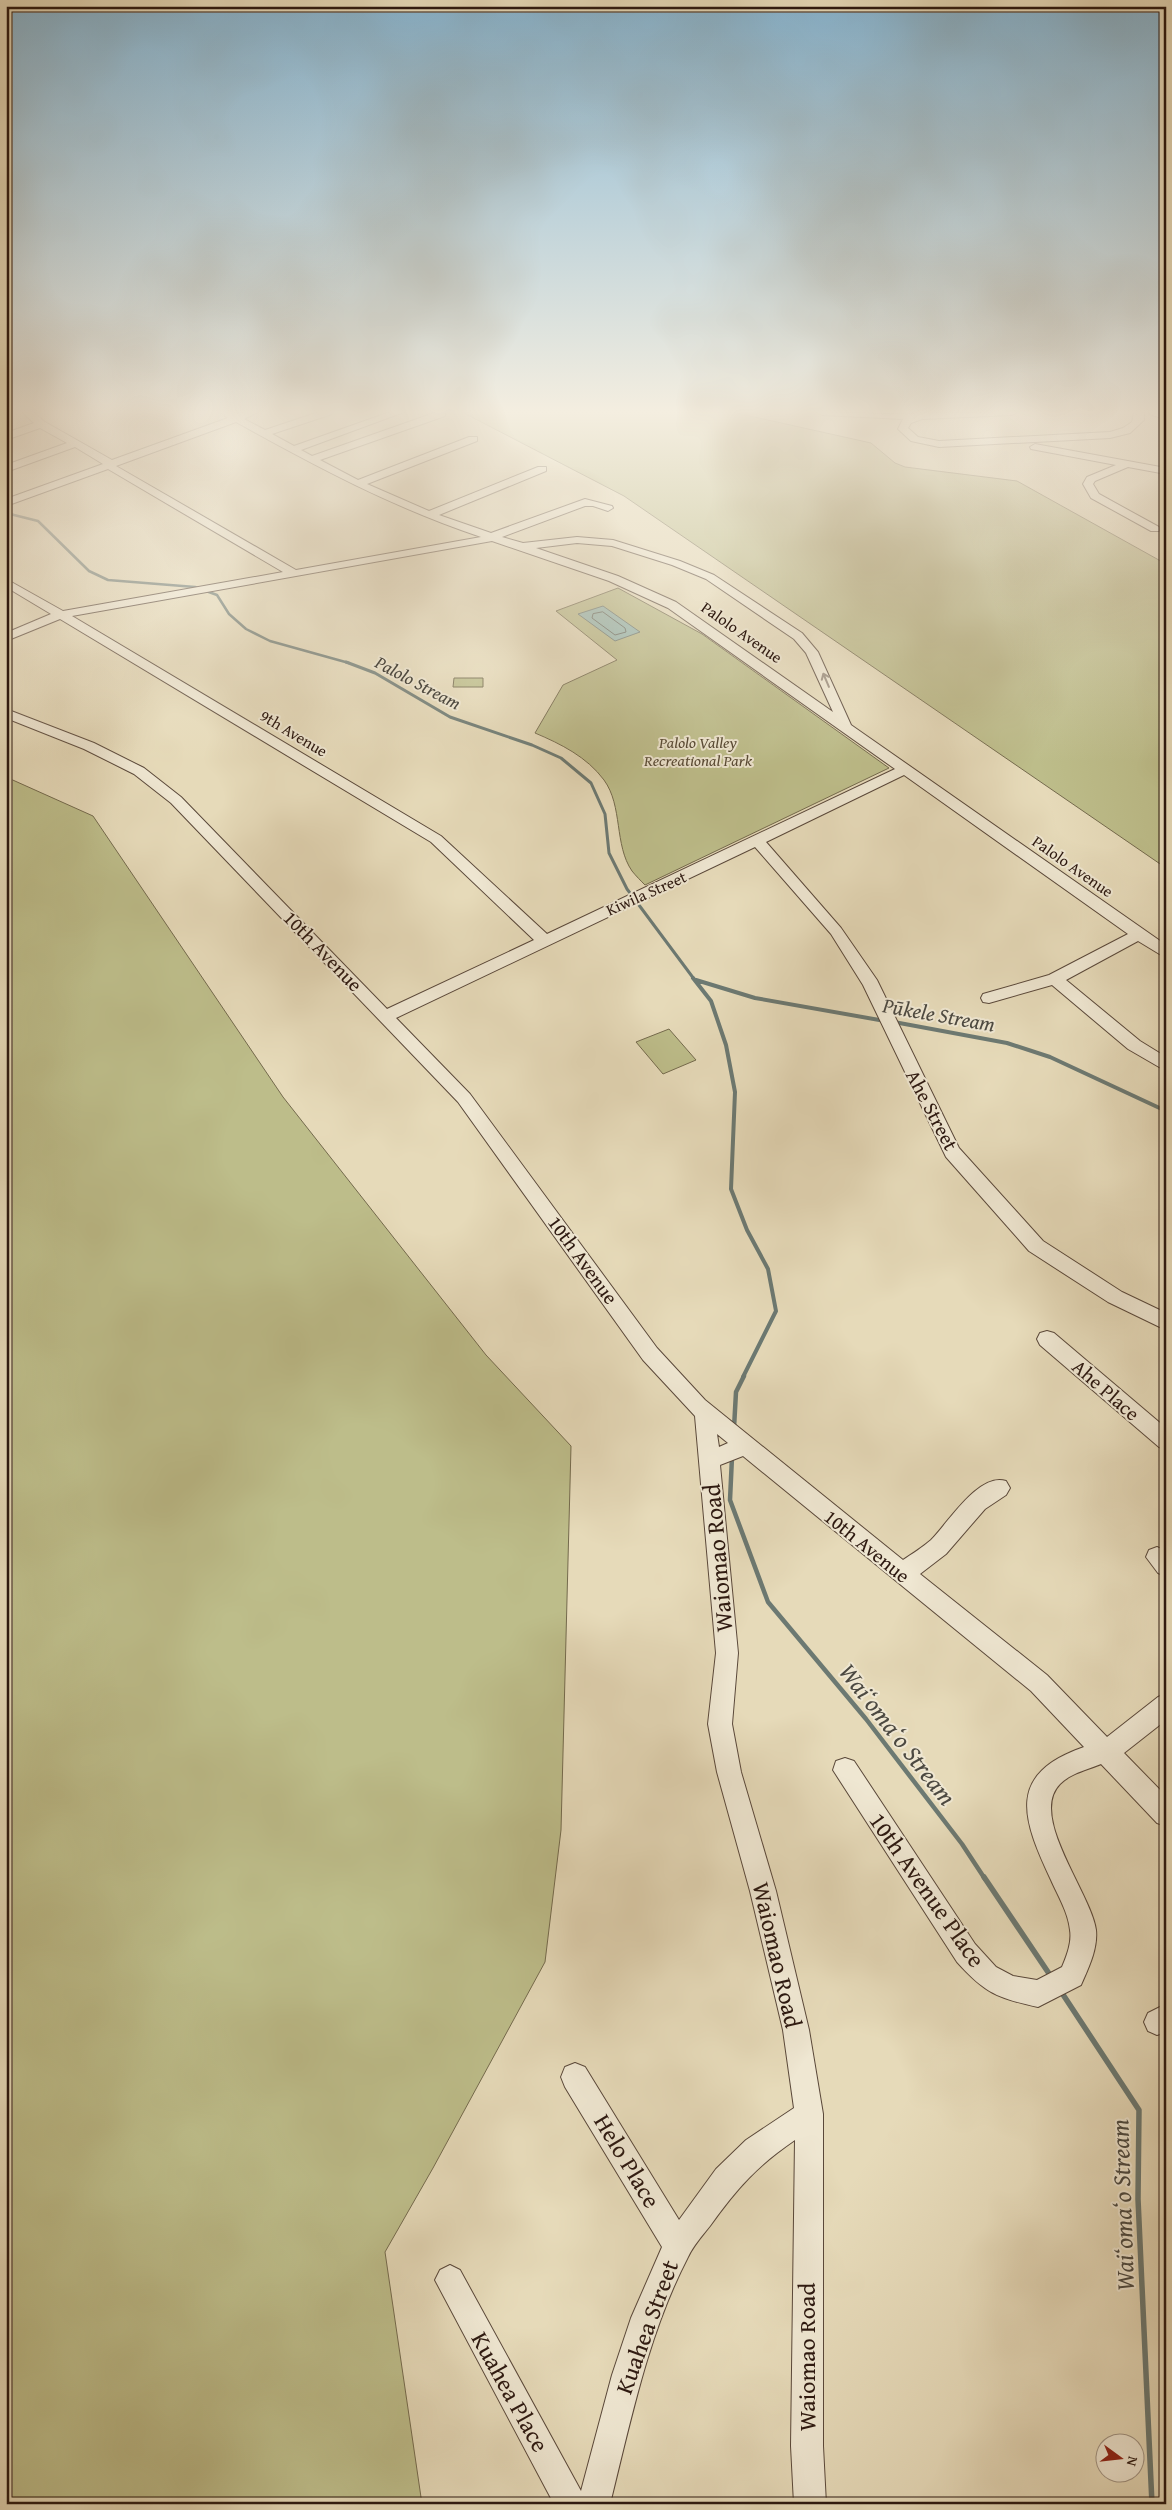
<svg xmlns="http://www.w3.org/2000/svg" width="1172" height="2510" viewBox="0 0 1172 2510" font-family="'Gentium Book Plus',serif">
<style>
.green{fill:#bdbd8a;stroke:#746a4d}
.water{fill:#97bab4;stroke:#6c7972}
.lines{fill:none;stroke-linecap:round;stroke-linejoin:round}
.shore{stroke:#626962;stroke-width:1}
.stream-far4{stroke:#6c7972;stroke-width:2.5}
.stream-far3{stroke:#6c7972;stroke-width:3}
.stream-far2{stroke:#6c7972;stroke-width:4}
.stream-far1{stroke:#6c7972;stroke-width:4.5}
.stream{stroke:#6c7972;stroke-width:5.5}
.minor-casing{stroke:#5a483a;stroke-width:2}
.minor{fill:#efe7d2;fill-rule:evenodd}
.oneway{stroke:#978a7b}
.labels{text-anchor:middle;stroke-width:4;stroke-linejoin:round;paint-order:stroke}
.far-street-label{font-size:16px;fill:#2c1810;stroke:#efe7d2}
.far-park-label{font-size:16px;font-style:italic;fill:#584a35;stroke:#efe7d2}
.far-water-label{font-size:18px;font-style:italic;fill:#4c4941;stroke:#efe7d2}
.street-label{font-size:20px;fill:#2c1810;stroke:#efe7d2}
.water-label{font-size:21px;font-style:italic;fill:#4c4941;stroke:#efe7d2}
.near-street-label{font-size:24px;fill:#2c1810;stroke:#efe7d2}
.near-water-label{font-size:25px;font-style:italic;fill:#4c4941;stroke:#efe7d2}
</style>
<rect width="100%" height="100%" fill="#e6dab9"/>
<filter id="stains"><feTurbulence type="fractalNoise" baseFrequency=".004" numOctaves="4"/><feColorMatrix values="0 0 0 0 .2 0 0 0 0 .09 0 0 0 0 .02 0 0 0 .5 -.17"/></filter>
<radialGradient id="worn" r=".72"><stop offset=".6" stop-color="#630" stop-opacity="0"/><stop offset="1" stop-color="#630" stop-opacity=".3"/></radialGradient>
<path class="green" d="M462 412H732L871 443 895 463 905 467 1017 481 1166 564V868L624 496Z
M618 588 702 634 889 768 645 885C641 881 636 876 632 871 614 845 623 806 604 780 587 757 561 744 535 733L563 685 617 660 556 611Z
M454 678H483V687H453Z
M6 777 93 816 283 1097 486 1355 571 1446 561 1830 545 1962 433 2168 385 2252 422 2504H6Z
M669 1029 696 1060 663 1074 636 1042Z"/>
<path class="water" d="M603 606 640 632 615 641 578 614Z"/>
<g class="lines">
<path class="shore" d="M603 612 625 628 626 632 615 635 592 618 593 614Z"/>
<path class="stream-far4" d="M6 513 38 521 89 571 108 580 195 587 217 595 229 614 246 629 270 641 349 663"/>
<path class="stream-far3" d="M346 662 375 673 450 717 532 745 561 758 591 783 605 814 609 853 627 889 694 979"/>
<path class="stream-far2" d="M693 978 711 1001 726 1045 735 1092 731 1189 747 1230 768 1269 776 1311 743 1377
M696 980 755 998 885 1021
M894 1022 1007 1043 1050 1057 1166 1111"/>
<path class="stream-far1" d="M734 1428 736 1392 744 1376
M732 1457 730 1500 768 1602 866 1719 962 1844 985 1879"/>
<path class="stream" d="M984 1877 1052 1978
M1060 1990 1139 2110 1138 2199 1152 2504"/>
<g class="minor-casing">
<path id="minor" d="M22 412H33L45 422 112 460 228 418 220 412H232L237 414 245 412H258L244 419 265 430 319 412H333L332 414 272 434 294 446 390 412H404L301 450 312 456 437 412H445V416L320 460 358 480 469 437H477V441L367 484 429 511 538 467H546V471L439 515 491 533 585 499 612 506 613 508 608 511 593 506H585L502 537 523 543 577 537 613 540 680 561 714 575 802 633 818 652 851 725 1166 945V958L1138 941 1066 980 1140 1041 1166 1057V1071L1128 1049 1052 985 989 1003 983 1002 981 998 983 994 1049 975 1128 934 904 775 766 842 841 928 877 980 959 1148 1043 1241 1122 1292 1166 1313V1330L1108 1302 1029 1251 946 1157 863 985 831 934 755 847 396 1018 470 1094 657 1348 705 1400 903 1560C912 1554 923 1547 931 1540 948 1523 979 1472 1006 1481L1010 1488 1006 1495 985 1509 946 1554 920 1574 1047 1675 1107 1737 1158 1697 1166 1694V1720L1124 1753 1166 1796V1826L1157 1823 1101 1764C1087 1770 1071 1773 1060 1784 1028 1816 1091 1893 1096 1930 1098 1949 1088 1969 1081 1985L1038 2007C997 1998 985 1993 957 1962L833 1770 836 1761 845 1758 854 1761 975 1944 996 1967 1013 1976 1037 1980 1062 1967C1067 1955 1072 1942 1070 1930 1068 1912 1058 1896 1051 1880 1022 1818 1006 1774 1084 1747L1031 1691 743 1456 720 1465 738 1653 732 1724 741 1772 776 1891 809 2030 823 2114V2446L826 2504H794L791 2446 795 2140C757 2166 737 2188 710 2226 702 2236 693 2246 688 2257 648 2334 631 2420 610 2504H554L435 2280 440 2270 450 2265 460 2270 581 2491 612 2375 631 2318 662 2247 565 2087 561 2077 565 2067 575 2063 585 2067 679 2220 716 2169 746 2140 794 2108 783 2030 750 1891 717 1772 708 1724 716 1653 695 1416 643 1360 458 1102 171 803 134 774 84 749 6 718V709L94 743 144 768 181 797 387 1009 534 940 431 842 60 619 6 641V633L51 614 6 587V579L63 611 283 572 108 469 6 506V499L103 464 75 447 6 472V465L67 443 40 428 6 440V433L34 423ZM236 422C315 466 394 508 481 537L296 570 116 466ZM492 541 609 581 668 608 895 769 547 934 441 836 72 616ZM577 543 612 546 672 565 706 579 794 639 806 653 833 712 676 602 618 576 536 548ZM717 1434 728 1443 719 1447Z
M817 412 885 414 1017 412 1012 415 922 419 911 423 908 428 918 437 939 441 1110 432 1123 428 1132 422 1134 412H1144V420L1130 433 1110 438 939 447 911 441 898 429 903 419 822 415Z
M1149 412 1166 413V420L1150 414Z
M1035 444 1166 468V474L1128 467 1095 481 1093 484 1099 494 1159 527V531H1151L1091 498 1083 484 1087 477 1116 465 1031 449 1030 447Z
M1047 1331 1054 1333 1166 1428V1450L1159 1447 1040 1345 1037 1339 1040 1333Z
M1157 1547 1166 1551V1576L1158 1573 1146 1557 1149 1550Z
M1166 2004V2032L1157 2035 1148 2031 1144 2022 1148 2013Z"/>
</g>
<use href="#minor" class="minor"/>
</g>
<defs><path id="oneway-shaft" d="M-6 0H5M1.5-3L5.5 0L1.5 3" fill="none" stroke-width="1.6" stroke-linecap="round" stroke-linejoin="round" transform="scale(1.25)"/></defs>
<use class="oneway" href="#oneway-shaft" transform="translate(826 680) rotate(-113)"/>
<linearGradient id="sky" x2="0" y2="1"><stop stop-color="#87b6d3"/><stop offset="0.54" stop-color="#f4eee0"/><stop offset="1" stop-color="#f4eee0" stop-opacity="0"/></linearGradient>
<rect width="1172" height="763" fill="url(#sky)"/>
<g class="labels">
<g class="far-street-label">
<text transform="translate(742 632) rotate(35)" y="6">Palolo Avenue</text>
<text transform="translate(294 733) rotate(31)" y="6">9th Avenue</text>
<text transform="translate(1073 866) rotate(35)" y="6">Palolo Avenue</text>
<text transform="translate(646 893) rotate(-24)" y="6">Kiwila Street</text>
</g>
<g class="far-park-label">
<text x="698" y="748">Palolo Valley<tspan x="698" dy="18">Recreational Park</tspan></text>
</g>
<g class="far-water-label">
<text transform="translate(418 683) rotate(28)" y="6">Palolo Stream</text>
</g>
<g class="street-label">
<text transform="translate(323 951) rotate(46)" y="7">10th Avenue</text>
<text transform="translate(932 1110) rotate(62)" y="7">Ahe Street</text>
<text transform="translate(583 1260) rotate(54)" y="7">10th Avenue</text>
<text transform="translate(1106 1390) rotate(41)" y="7">Ahe Place</text>
<text transform="translate(867 1546) rotate(39)" y="7">10th Avenue</text>
</g>
<g class="water-label">
<text transform="translate(939 1015) rotate(10)" y="7">Pūkele Stream</text>
</g>
<g class="near-street-label">
<text transform="translate(718 1558) rotate(-95)" y="8">Waiomao Road</text>
<text transform="translate(927 1890) rotate(55)" y="8">10th Avenue Place</text>
<text transform="translate(777 1955) rotate(77)" y="8">Waiomao Road</text>
<text transform="translate(627 2161) rotate(59)" y="8">Helo Place</text>
<text transform="translate(647 2327) rotate(-70)" y="8">Kuahea Street</text>
<text transform="translate(807 2357) rotate(-90)" y="8">Waiomao Road</text>
<text transform="translate(510 2392) rotate(61)" y="8">Kuahea Place</text>
</g>
<g class="near-water-label">
<text transform="translate(898 1734) rotate(52)" y="9">Waiʻomaʻo Stream</text>
<text transform="translate(1122 2205) rotate(-92)" y="9">Waiʻomaʻo Stream</text>
</g>
</g>
<rect width="1172" height="2510" fill="none" stroke="#e6dab9" stroke-width="25"/>
<rect x="8" y="8" width="1157" height="2495" fill="none" stroke="#2c1810" stroke-width="2.5"/>
<rect x="12" y="12" width="1147" height="2485" fill="none" stroke="#2c1810"/>
<g transform="translate(1120 2458) rotate(105)"><circle r="24" fill="#efe7d2" stroke="#a19484"/>
<path d="M0-4L9 19L0 12L-9 19Z" fill="#8f2418"/>
<text y="-8" font-size="14" font-weight="bold" text-anchor="middle" fill="#2c1810">N</text>
</g>
<rect width="100%" height="100%" filter="url(#stains)"/>
<rect width="100%" height="100%" fill="url(#worn)"/>
</svg>
